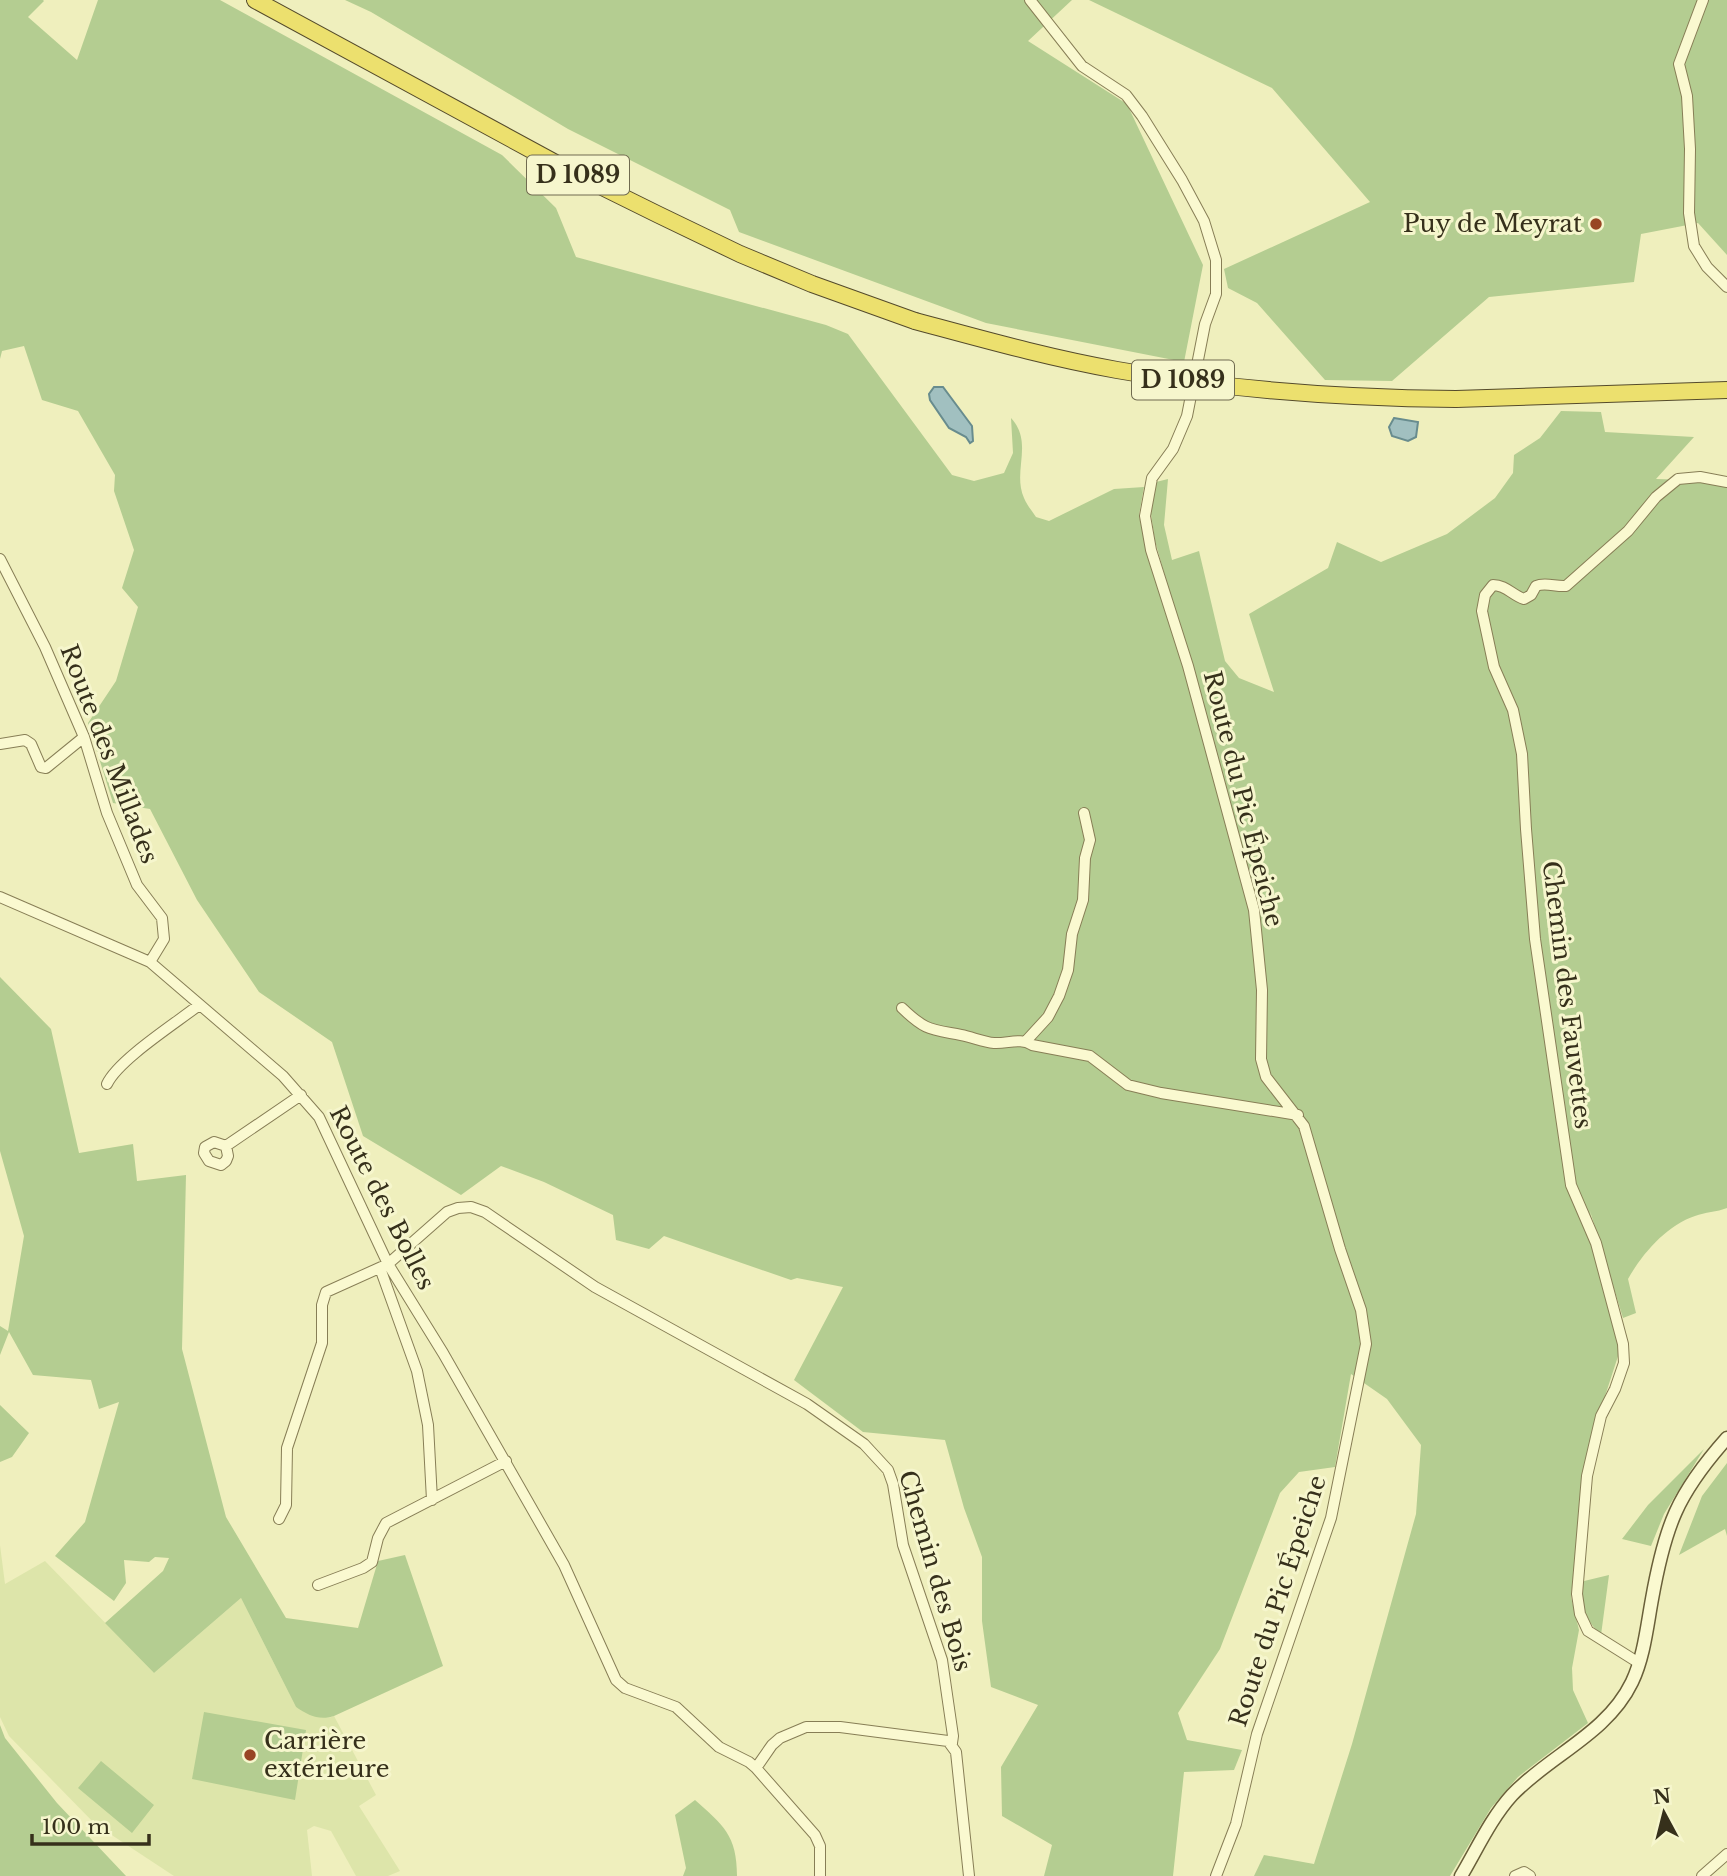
<svg xmlns="http://www.w3.org/2000/svg" width="1727" height="1876" viewBox="0 0 1727 1876" font-family="'Libre Baskerville',serif">
<style>
.farmland{fill:#dde5aa}
.green{fill:#b4cd91}
.water{fill:#a1c0c0;stroke:#688c8e;stroke-width:2}
.lines{fill:none;stroke-linecap:round;stroke-linejoin:round}
.minor-casing{stroke:#877e56;stroke-width:12}
.secondary-casing{stroke:#695f39;stroke-width:15}
.trunk-casing{stroke:#544a2b;stroke-width:18}
.minor{stroke:#faf9d0;stroke-width:10}
.secondary{stroke:#faf9d0;stroke-width:12}
.trunk{stroke:#ece06e;stroke-width:16}
.trunk-bridge-casing{stroke:#544a2b;stroke-width:18;stroke-linecap:butt}
.trunk-bridge{stroke:#ece06e;stroke-width:16}
.poi-dot{fill:#984524;stroke:#f6f6cd;stroke-width:2.5}
.labels{text-anchor:middle;stroke-width:6;stroke-linejoin:round;paint-order:stroke}
.shield{fill:#f6f6cd;stroke:#706b50;stroke-width:2}
.shield-label{font-size:23px;font-weight:bold;fill:#36301b}
.poi-label{font-size:24px;fill:#36301b;stroke:#f6f6cd;text-anchor:end}
.street-label{font-size:24px;fill:#36301b;stroke:#f6f6cd}
</style>
<rect width="100%" height="100%" fill="#efefbd"/>
<path class="farmland" d="M0 1545 5 1584 45 1561 154 1673 241 1598 296 1707 328 1718 334 1716 376 1795 359 1806 400 1871 388 1876H356L331 1831 314 1826 307 1830 312 1876H174L95 1824 9 1736 0 1717Z"/>
<path class="green" d="M0 0H43L44 1 28 17 77 60 98 0H220L502 155 556 208 576 257 826 325 848 334 952 475 974 481 1004 473 1013 453 1011 418C1034 443 1012 471 1024 498 1027 505 1032 511 1036 517L1049 521 1114 489 1144 487 1139 515 1144 539 1215 751 1155 541 1151 514 1156 482 1168 479 1164 525 1172 560 1199 551 1225 661 1239 678 1274 692 1249 614 1328 568 1337 542 1381 562 1447 534 1495 498 1513 473 1514 455 1540 438 1561 411 1601 412 1605 432 1694 437 1656 479 1727 481V1208C1717 1212 1705 1212 1695 1216 1667 1225 1642 1254 1628 1279L1636 1313 1623 1318 1590 1211 1620 1350 1594 1430 1582 1493 1571 1597 1579 1630 1572 1668 1573 1690 1588 1723 1518 1777 1491 1808 1450 1876H1254L1264 1855 1314 1864 1352 1744 1416 1514 1421 1445 1387 1399 1351 1374 1335 1467 1299 1472 1280 1493 1220 1649 1178 1713 1187 1740 1242 1750 1234 1770 1184 1772 1173 1876H1044L1052 1845 1002 1816 1001 1767 1038 1705 991 1687 982 1621V1557L964 1508 945 1440 863 1432 794 1380 843 1287 797 1278 791 1280 664 1236 649 1249 616 1240 613 1215 544 1182 501 1166 461 1195 363 1136 332 1042 259 992 197 900 150 809 113 803 88 723 116 681 138 607 122 588 134 550 114 491 115 475 78 411 42 400 24 346 2 351 0 359Z
M345 0H1072L1028 41 1127 104 1203 265 1184 362 986 323 739 232 730 210 568 129 371 12Z
M1089 0H1727V255L1698 223 1641 234 1634 282 1489 297 1392 381 1325 380 1257 303 1228 288 1224 269 1370 202 1272 88Z
M0 977 51 1029 79 1153 133 1144 137 1181 186 1175 182 1349 226 1517 286 1618 358 1628 378 1561 405 1555 443 1666 334 1716C319 1721 308 1715 296 1707L241 1598 154 1673 105 1623 163 1571 169 1558 155 1557 149 1562 124 1560 126 1583 114 1601 55 1556 85 1522 119 1402 99 1409 91 1380 33 1375 9 1332 0 1355V1326L8 1331 24 1236 0 1151Z
M0 1405 29 1433 12 1457 0 1462Z
M1704 1449 1664 1514 1651 1546 1622 1539 1648 1505Z
M1727 1463V1536L1725 1529 1679 1555 1702 1496Z
M1609 1575 1601 1635C1585 1619 1580 1605 1580 1582Z
M204 1712 306 1730 295 1800 192 1779Z
M0 1725 5 1738 57 1803 126 1876H0Z
M101 1761 154 1805 132 1833 78 1788Z
M695 1800C723 1825 737 1835 737 1876H683L686 1868 675 1815Z"/>
<path class="water" d="M934 387H943L972 426 973 441 970 443 966 437 949 428 930 400 929 394Z
M1394 418 1418 422 1416 437 1408 441 1392 436 1389 427Z"/>
<g class="lines">
<g class="minor-casing">
<path id="minor" d="M1030 0 1082 66 1126 95 1142 116 1182 180 1204 221 1216 260V294L1205 324 1187 416 1173 449 1152 478 1145 516 1151 550 1188 666 1254 910 1262 990 1261 1059 1266 1077 1304 1126 1340 1249 1361 1310 1366 1344 1331 1518 1257 1734 1236 1824 1216 1876
M1703 0 1679 64 1687 96 1690 149 1689 213 1694 246 1707 267 1727 287
M0 559 45 647 84 737 107 813 137 885 162 918 164 939 150 962
M0 744 25 740 31 744 41 767 46 768 84 737
M0 897 150 962 283 1076 319 1117 388 1264 443 1353 564 1565 616 1680 625 1688 676 1707 719 1747 749 1762 756 1768 815 1835 820 1846V1876
M902 1008C926 1031 930 1029 961 1035 972 1037 983 1042 994 1043 1007 1044 1021 1037 1032 1045L1090 1056 1128 1085 1161 1093 1298 1115
M1026 1041 1048 1017 1059 996 1068 970 1072 934 1083 900 1085 858 1090 840 1084 813
M107 1084C118 1060 176 1023 199 1005
M226 1146 228 1156 226 1161 221 1165 209 1161 204 1153 205 1147 214 1142 226 1146 301 1095
M380 1268 417 1371 428 1425 432 1500
M279 1519 286 1505 287 1448 322 1343V1305L326 1292 388 1264 447 1212 458 1208 471 1207 485 1212 595 1287 807 1404 864 1444 888 1470 893 1484 903 1545 942 1660 953 1736 952 1743
M318 1585 363 1568 372 1562 378 1538 386 1523 506 1461
M1639 1663 1588 1631 1580 1614 1577 1594 1587 1476 1601 1416 1615 1389 1624 1363 1623 1344 1596 1243 1571 1185 1535 939 1526 829 1522 754 1513 710 1494 667 1482 611 1485 595 1493 585C1506 585 1512 595 1524 599L1531 595 1536 586C1545 582 1556 587 1566 586L1628 531 1656 497 1678 479 1700 477 1727 482
M756 1768 772 1745 780 1738 806 1727H840L948 1741 956 1752 969 1876
M1515 1876 1524 1872 1530 1876
M1702 1876 1727 1854"/>
</g>
<g class="secondary-casing">
<path id="secondary" d="M1461 1876C1477 1849 1491 1818 1512 1795 1550 1755 1607 1734 1632 1682 1644 1657 1647 1626 1652 1599 1665 1526 1677 1494 1727 1438"/>
</g>
<g class="trunk-casing">
<path id="trunk" d="M255 0 572 172 659 215 740 254 812 284 915 321
M1456 399 1727 390"/>
</g>
<use href="#minor" class="minor"/>
<use href="#secondary" class="secondary"/>
<use href="#trunk" class="trunk"/>
<g class="trunk-bridge-casing">
<path id="trunk-bridge" d="M915 321C982 339 1049 358 1117 370 1229 390 1342 398 1456 399"/>
</g>
<use href="#trunk-bridge" class="trunk-bridge"/>
</g>
<g class="poi-dot">
<circle cx="1596" cy="224" r="7"/>
<circle cx="250" cy="1755" r="7"/>
</g>
<g class="labels">
<g class="shield">
<rect x="527" y="155.5" width="102" height="39" rx="5"/>
<rect x="1132" y="360.5" width="102" height="39" rx="5"/>
</g>
<g class="shield-label">
<text x="578" y="183">D 1089</text>
<text x="1183" y="388">D 1089</text>
</g>
<g class="poi-label">
<text x="1582" y="232">Puy de Meyrat</text>
<text x="264" y="1749" text-anchor="start">Carrière<tspan x="264" dy="28">extérieure</tspan></text>
</g>
<g class="street-label">
<text transform="translate(109 754) rotate(69)" y="8">Route des Millades</text>
<text transform="translate(1243 799) rotate(76)" y="8">Route du Pic Épeiche</text>
<text transform="translate(1567 995) rotate(83)" y="8">Chemin des Fauvettes</text>
<text transform="translate(382 1198) rotate(63)" y="8">Route des Bolles</text>
<text transform="translate(935 1571) rotate(74)" y="8">Chemin des Bois</text>
<text transform="translate(1278 1601) rotate(-72)" y="8">Route du Pic Épeiche</text>
</g>
</g>
<g transform="translate(1664 1813) rotate(353)" stroke="#f6f6cd" stroke-width="5" paint-order="stroke">
<path d="M0-5L12 26L0 18L-12 26Z" fill="#36301b"/>
<text y="-10" font-size="19" font-weight="bold" text-anchor="middle" fill="#36301b">N</text>
</g>
<path d="M32 1834v10h117v-10" fill="none" stroke="#36301b" stroke-width="3.5"/>
<text x="42" y="1834" font-size="21" fill="#36301b" stroke="#f6f6cd" stroke-width="5" paint-order="stroke">100 m</text>
</svg>
